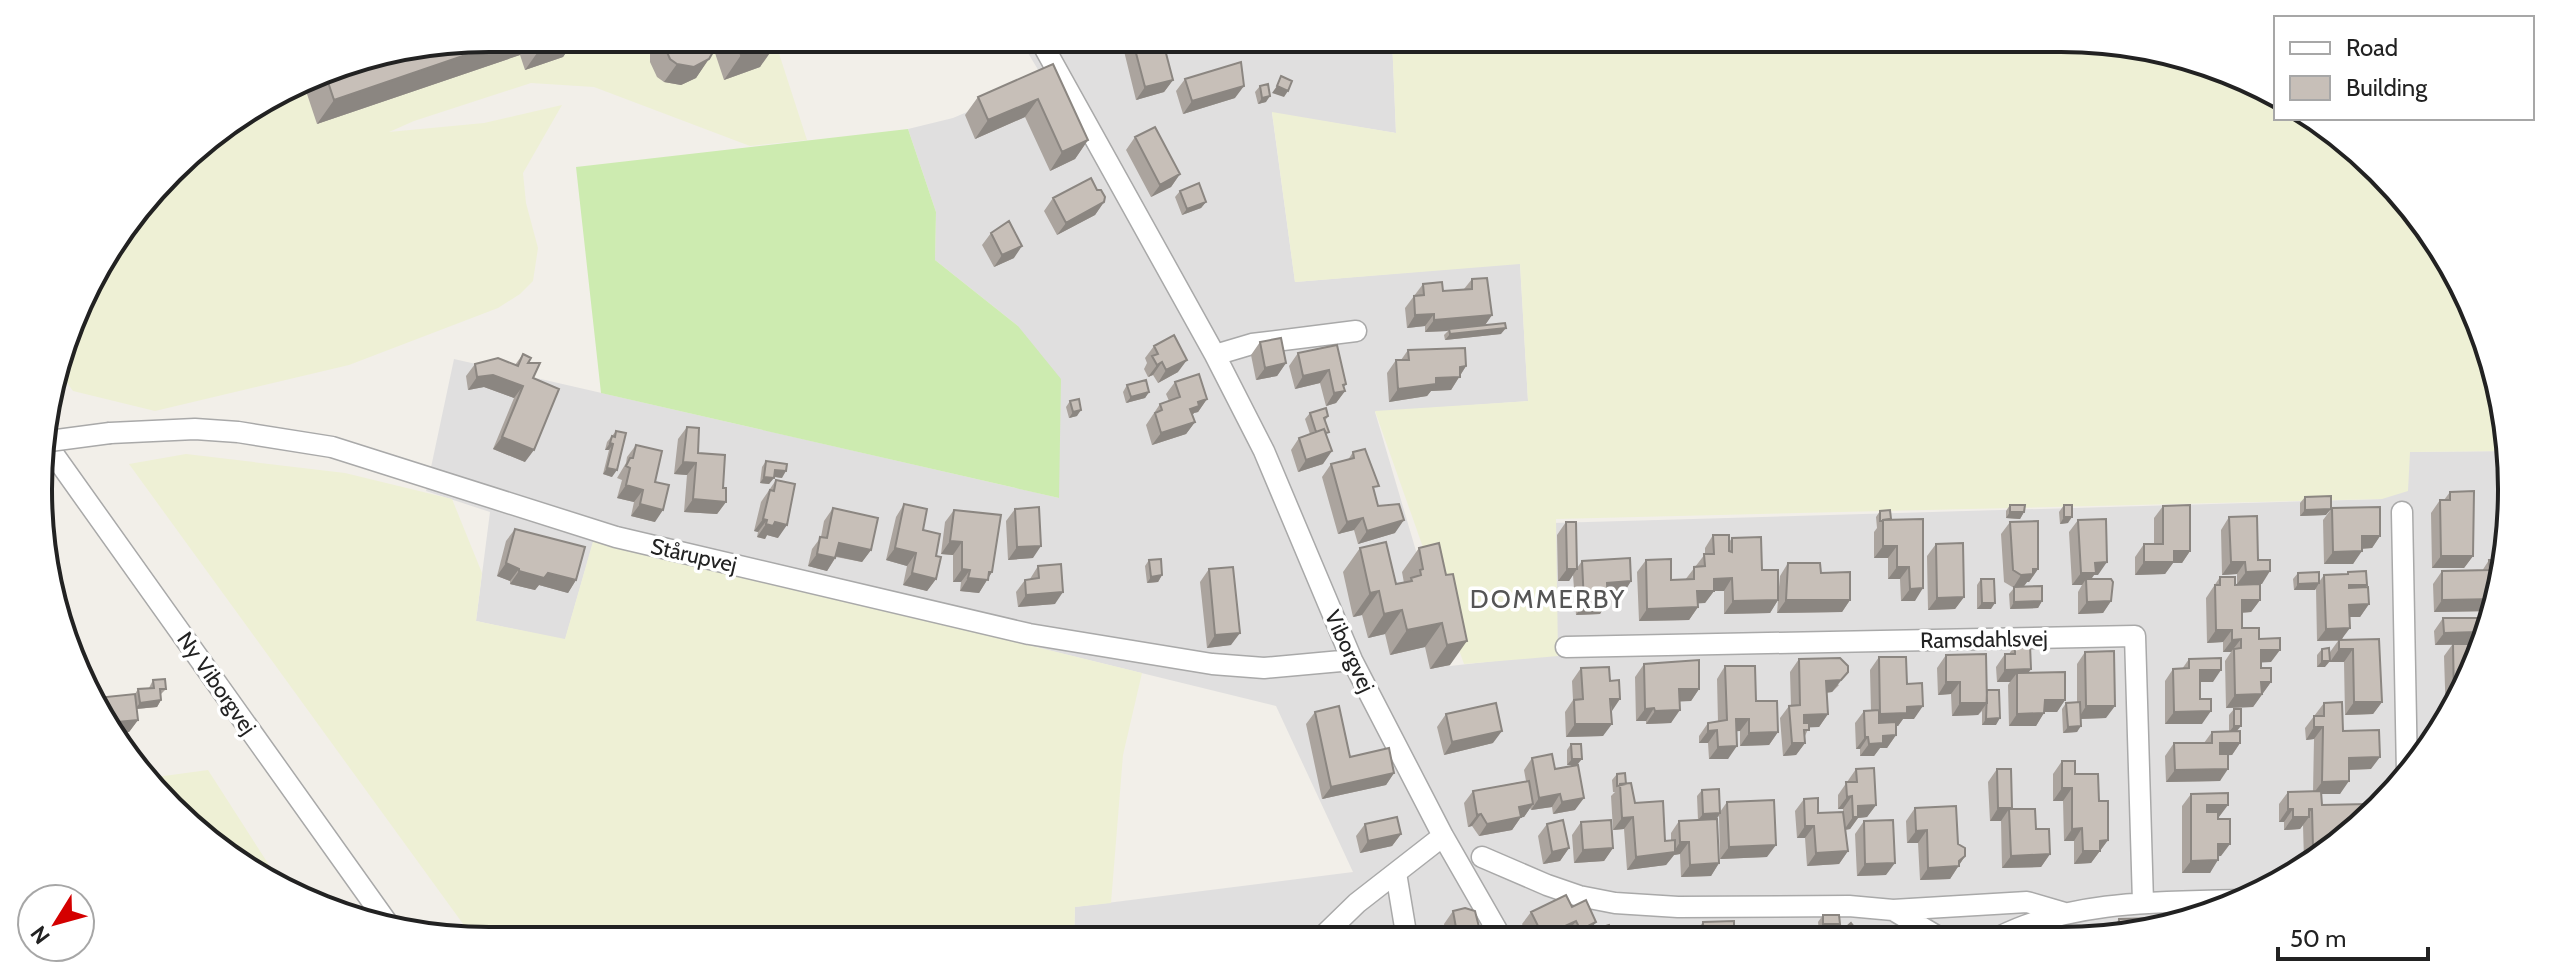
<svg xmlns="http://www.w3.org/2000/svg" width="2550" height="979" viewBox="0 0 2550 979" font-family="Cabin,sans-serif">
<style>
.residential{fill:#e0dfdf}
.farmland{fill:#eef0d5}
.grass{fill:#cdebb0}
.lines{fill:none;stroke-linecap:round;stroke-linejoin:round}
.minor-casing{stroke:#a9a9a9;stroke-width:23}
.minor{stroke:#fff;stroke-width:20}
.minor-bridge-casing{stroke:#a9a9a9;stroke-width:23;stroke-linecap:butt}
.minor-bridge{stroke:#fff;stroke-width:20}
.wall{fill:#aba49e}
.shaded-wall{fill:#8b8681}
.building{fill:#c7bfb8;stroke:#8b8681;stroke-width:2}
.labels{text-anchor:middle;stroke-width:7;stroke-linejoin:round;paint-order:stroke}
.street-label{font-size:22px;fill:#222;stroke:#fff}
.quarter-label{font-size:26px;letter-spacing:2px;fill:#555;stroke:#fff}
.rim{fill:none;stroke:#222;stroke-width:4}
</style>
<rect width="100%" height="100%" fill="#f2efe9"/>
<path class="residential" d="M1019 38H1392L1396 133 1272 113 1295 282 1520 263 1528 401 1375 412 1450 666 1556 654 1553 523 2382 499 2410 452 2507 451 2496 607 2436 740 2359 829 2260 895 2120 937 1074 940 1075 907 1353 872 1276 706 594 539 565 640 476 621 490 512 426 491 454 359 1059 498 1018 326 935 260 936 212 908 129 953 118 1009 94 1040 73Z"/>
<path class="farmland" d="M490 38H774L807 140 750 146 594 87 531 83 414 121 389 132 484 123 562 105 523 173 526 203 538 248 533 281 520 294 498 308 349 365 155 411 73 391 61 374 98 264 192 150 344 62Z
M1392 38H2060L2178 54 2276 102V118H2308L2336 132 2452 264 2508 431 2507 451 2410 452 2408 491 2382 499 1556 519 1558 656 1464 664 1375 411 1528 401 1520 264 1295 282 1272 112 1396 133Z
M186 454 345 473 452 499 482 573 476 621 565 639 594 538 1142 673 1123 755 1111 903 1075 907 1074 940 490 941 474 939 129 464Z
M208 770 278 879 215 848 149 778Z"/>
<path class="grass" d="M908 129 936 212 935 260 1018 326 1061 379 1059 498 601 393 576 167Z"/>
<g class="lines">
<g class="minor-casing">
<path id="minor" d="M1039 38 1215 355 1264 451 1352 660 1443 836 1502 939
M1215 355 1252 344 1356 331
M110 433 195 429 238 432 332 447 616 537 1029 634 1212 664 1264 668 1352 660
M42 438 391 928
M2402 512 2407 774
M1566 647 2135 636 2143 902
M1482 857 1547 885 1579 896 1615 903 1678 907 1849 906 1893 910 2027 902 2065 913
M1396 873 1407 939
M1893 910 1940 938
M1999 937C2073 900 2160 902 2242 900
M1320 939 1357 903 1443 836"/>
</g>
<use href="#minor" class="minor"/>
<g class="minor-bridge-casing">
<path id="minor-bridge" d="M42 442 110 433"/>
</g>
<use href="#minor-bridge" class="minor-bridge"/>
</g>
<path class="wall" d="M490 38H576L563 57 525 70 520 55 317 124 304 85 344 62Z
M658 38H775L760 67 724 80 714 50 696 78 681 85 664 82 657 77 650 62V53Z
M1132 38 1173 80 1164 92 1136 100 1124 51Z
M1053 64 1088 140 1075 159 1050 171 1025 117 975 139 965 115 978 97Z
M1185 79 1235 98 1183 114 1176 91Z
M1260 86 1266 102 1258 104 1255 92Z
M1135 137 1180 174 1171 187 1151 197 1126 150Z
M1180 191 1206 202 1201 208 1182 215 1175 197Z
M1053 198 1104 202 1095 215 1057 235 1044 211Z
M991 233 1014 258 994 267 982 245Z
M1472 279 1492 315 1485 325 1501 334 1445 340 1444 335 1448 331 1425 332V326L1407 328 1405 308 1423 284 1443 291 1464 289Z
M1260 342 1286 363 1277 376 1256 380 1251 355Z
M1337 345 1346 384 1344 386 1345 391 1336 403 1326 406 1320 383 1295 389 1289 366 1298 353Z
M1154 346 1178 372 1158 383 1153 375 1148 377 1144 369 1147 363 1145 358Z
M1408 350 1466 366 1451 390 1431 391 1427 396 1389 402 1387 373 1396 360H1401Z
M523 354 528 363 533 378 525 462 493 449 514 398 484 387 468 390 466 376 475 364 515 365Z
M1175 382 1207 399 1198 412 1194 413 1192 415 1195 422 1186 434 1152 445 1146 425 1160 404 1169 401 1166 394Z
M1127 385 1149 392 1145 398 1126 403 1123 392Z
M1070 401 1077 416 1069 418 1066 407Z
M1310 413 1328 416 1325 421 1326 435 1323 464 1298 472 1291 450 1299 438 1310 434 1305 419Z
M687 427 698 453 726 502 717 514 684 512 687 475 674 474 678 439Z
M616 431 612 477 603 474 609 450H605L607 442Z
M636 445 655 482V522L631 516 634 502 617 498 622 480 617 478 626 463 627 457Z
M1353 452 1374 492 1378 506 1395 533 1358 544 1354 530 1338 534 1322 477 1331 464 1348 460Z
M766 461 782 478 774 477 769 484 760 483 762 467Z
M776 480 778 538 767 535 765 539 757 537 758 532 754 531 761 502Z
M2450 492 2473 556 2464 568H2432L2431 513 2440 500H2444Z
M2305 497 2326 515 2300 516V503Z
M904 504 923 530 936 556V579L927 591 903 585 907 566 886 560 896 517Z
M2010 505 2024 512 2020 519 2006 518V511Z
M2064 505 2068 523 2060 524 2059 512Z
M2163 506 2190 551 2182 563H2173L2165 574 2135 575V557L2144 544H2154V518Z
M833 508 871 550 862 562 836 557 827 571 808 566 812 549 821 537 824 521Z
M2332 508 2380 536 2372 548 2362 549 2353 564H2324L2323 520Z
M1015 509 1033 558 1008 560 1006 521Z
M954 510 992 572 979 593 960 591 961 582H953V555L941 554 945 522Z
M1880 511 1891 519H1923L1915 601H1901L1900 579H1888V558H1874V532L1877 528 1876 517Z
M2229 517 2258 560 2262 584H2237V574L2222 575 2221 530Z
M2078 520 2098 575H2094L2091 579 2111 601 2103 613 2078 614V592L2082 585H2072L2069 532Z
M1566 522 1577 568 1582 561 1631 581 1623 594 1608 595V601L1600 614 1576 615 1573 575 1569 581H1558L1557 535Z
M2010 522 2038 569 2029 582H2027L2024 586 2017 587 2042 601 2038 608 2010 609 2009 594 2014 588 2004 582 2001 534Z
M515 529 576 580 568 593 539 585 535 590 510 584V581L497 576 506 541Z
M1713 535 1729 542 1732 538 1762 570 1778 598 1780 576 1788 563 1821 573 1850 600 1842 612 1777 613 1778 600 1770 613 1724 614V591H1714L1705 603H1698V607L1689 620 1639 621 1637 572 1646 560 1671 580H1685L1705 554V548Z
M1439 543 1450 665 1430 669 1425 647 1390 655 1385 634 1368 638 1362 615 1353 617 1343 572 1360 548 1396 584 1404 583 1402 572 1419 548Z
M1936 544 1964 597 1955 609 1928 610 1927 556Z
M1149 560 1162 575 1158 582 1147 583 1145 566Z
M2489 560 2492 611 2434 612 2433 584 2442 571H2482Z
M1038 566 1055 604 1018 607 1016 592 1025 580 1030 579Z
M1209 569 1231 645 1207 648 1200 582Z
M2348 572 2367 585 2364 588 2369 604 2360 617H2350L2342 640 2379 639 2382 702 2373 714 2345 715 2344 662H2330V652L2338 641H2317L2316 588 2315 590H2294L2293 579 2298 573 2319 582 2324 575 2347 574Z
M2220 577 2260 600 2251 612 2242 613V628L2259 639 2271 662H2261V668L2271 682 2253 707 2226 708 2225 661 2231 652H2223V642L2207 643 2206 598Z
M1981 579 1991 609H1977V585Z
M2443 618 2478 632 2470 644H2480L2446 719 2444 656 2452 645H2435L2434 631Z
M2015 645 2031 669 2028 673 2065 700 2057 712H2044L2036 726H2009L2008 685 2010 682H1997L1996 667 2005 654H2009Z
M2322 649 2325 667H2317V655Z
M2085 652 2106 718 2081 719 2077 732 2063 733 2062 709 2066 703 2077 702V664Z
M1946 655 1987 690 1996 725H1982V711L1978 715 1952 716 1951 694 1938 695 1937 668Z
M1879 657 1907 684 1914 719H1903L1898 726H1896V735L1887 748H1880L1874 756H1860V749H1856L1855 723 1864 711H1871L1870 670Z
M1799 659 1839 685 1832 692 1827 693 1828 714 1819 727H1809L1805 736V743L1796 755 1783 756 1780 718 1789 706H1791L1790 672Z
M2189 659 2213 682H2200L2202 724H2165V681L2173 669H2182Z
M1644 664 1699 689 1691 701H1679L1671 723 1646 724V721H1636L1635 677Z
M1725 666 1756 701 1778 732 1769 745 1740 746V731H1737L1728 759H1709L1708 743H1699V736L1708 723 1718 722 1717 679Z
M1581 668 1611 711 1603 736 1566 737 1565 712 1573 700 1572 681Z
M153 680 166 689 160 695 161 700 157 707 137 709 138 720 129 732 135 694 138 689 149 688Z
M2324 703 2371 769 2349 770 2340 794H2321L2322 805 2368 804 2304 861 2303 825 2300 829 2284 830V822H2279V804L2288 792H2313L2314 739 2306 740 2305 728Z
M2234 709 2237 731 2240 743 2232 755H2228L2220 781 2166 782 2165 756 2174 743H2204L2212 732H2229V715Z
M1315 712 1350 757 1394 773 1386 785 1322 799 1306 724Z
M1446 714 1493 743 1444 755 1437 727Z
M1571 744 1578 765 1575 810 1553 814 1552 807 1531 810 1530 808 1524 817H1521L1512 830 1479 836 1472 826 1468 827 1464 803 1473 791 1526 781 1524 770 1532 758 1555 769 1575 765H1567V750Z
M2062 761 2075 774 2099 801 2108 840 2091 863 2074 864V841H2064L2063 801H2053V774Z
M1856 769 1876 805 1867 817 1858 818 1850 829 1845 830 1848 851 1839 864 1807 866 1805 838H1797L1795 811 1804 799 1818 813 1843 812V809H1838V795Z
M1997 769 2012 808 2011 809 2036 829 2050 854 2041 867 2002 868 2001 821H1990L1988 782Z
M1617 774 1626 784 1635 803 1665 841H1671V833L1679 821 1698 820 1697 796 1702 790 1720 812 1727 802 1767 857 1720 859 1719 816 1716 819 1719 863 1711 876 1681 877 1680 854 1674 855 1666 865 1627 870 1624 829 1613 830 1611 796 1615 792H1613L1612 780Z
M2191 794 2219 817H2218L2221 856H2218L2210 873H2182V806Z
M1915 808 1958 844 1965 856 1950 879 1920 880 1918 843H1907L1906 821Z
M1864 821 1886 875 1857 876 1855 834Z
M1581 822 1613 848 1604 861 1574 863 1572 835Z
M1365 824 1401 834 1392 846 1360 853 1356 836Z
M1547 824 1569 848 1560 861 1543 864 1538 836Z
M1566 895 1587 934 1582 938H1569L1567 933 1556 938H1529L1522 924 1531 912Z
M1453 911 1482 939H1447L1444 924Z
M1823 915 1835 930 1819 931 1818 922Z
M2119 919 2120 937H2110V931Z
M1703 922 1734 935 1745 938H1694V934Z
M1599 928 1612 938H1595L1594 934Z"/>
<path class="shaded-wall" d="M515 38H531L520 55 317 124 334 100Z
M564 38H576L563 57 525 70 542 46Z
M777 43 760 67 724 80 741 55Z
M709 59 696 78 681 85 664 82 677 64Z
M1173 80 1164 92 1136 100 1145 87Z
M1244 86 1235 98 1183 114 1192 101Z
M1277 86 1288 91 1284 97 1272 93Z
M1270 96 1266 102 1258 104 1262 98Z
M1038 99 1025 117 975 139 988 120Z
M1088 140 1075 159 1050 171 1062 152Z
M1180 174 1171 187 1151 197 1160 185Z
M1104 202 1095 215 1057 235 1066 223Z
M1206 202 1201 208 1182 215 1187 209Z
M1022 246 1014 258 994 267 1002 255Z
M1434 314 1425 326 1407 328 1415 315Z
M1492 315 1483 328 1449 329 1447 331 1425 332 1434 320Z
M1506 328 1501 334 1445 340 1450 334Z
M1187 360 1178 372 1158 383 1166 370Z
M1162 362 1153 375 1148 377 1157 365Z
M1286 363 1277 376 1256 380 1265 368Z
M1466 366 1451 390 1431 391 1427 396 1389 402 1398 389 1436 378 1460 367Z
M1329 370 1320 383 1295 389 1303 376Z
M493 375 523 386 514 398 484 387 468 390 477 377Z
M1346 384 1340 392 1345 391 1336 403 1326 406 1334 393Z
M1149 392 1145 398 1126 403 1131 397Z
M1207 399 1198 412 1194 413 1190 418V409L1198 402Z
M1081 410 1077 416 1069 418 1073 412Z
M1195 422 1186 434 1152 445 1161 433Z
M502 437 534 450 525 462 493 449Z
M610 443 613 444 609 450H605Z
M1332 451 1323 464 1298 472 1306 460Z
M683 462 696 463 687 475 674 474Z
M607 468 617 470 612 477 603 474Z
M775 470 786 471 782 478 770 476Z
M764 477 774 478 769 484 760 483Z
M626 485 643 490 634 502 617 498Z
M693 499 726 502 717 514 684 512Z
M640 504 663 510 655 522 631 516Z
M2331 509 2326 515 2300 516 2305 510Z
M2010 512H2024L2020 519 2006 518Z
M2064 517H2072L2068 523 2060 524Z
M1363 518 1354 530 1338 534 1347 522Z
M763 519 767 520 758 532 754 531Z
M1404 520 1395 533 1358 544 1367 531Z
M775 522 787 525 778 538 767 535 765 539 757 537 766 524Z
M2362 536H2380L2372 548 2353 549Z
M950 541 962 542 953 555 941 554Z
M839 543 871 550 862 562 830 555Z
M1041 546 1033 558 1008 560 1017 547Z
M1883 546H1897L1888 558H1874Z
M895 548 916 553 907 566 886 560Z
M2174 551H2190L2182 563H2173L2165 574 2135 575 2144 562Z
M2362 551 2353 564H2324L2333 552Z
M817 554 835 558 827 571 808 566Z
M2441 556H2473L2464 568H2432Z
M2107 562 2098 575H2094L2087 585 2086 579 2082 585H2072L2081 573 2095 563Z
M2231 562H2245L2237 574 2222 575Z
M506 563 519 569 510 581 497 576Z
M1897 567H1909L1900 579H1888Z
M962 569 970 570 961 582H953Z
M1567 569H1577L1569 581H1558Z
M2033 569H2038L2029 582H2027L2024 586 2013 588 2021 575Z
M519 571 548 573 576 580 568 593 539 585 535 590 510 584Z
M2270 571 2262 584H2237L2246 572Z
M989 572H992L979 593 960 591 968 578Z
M912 573 936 579 927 591 903 585Z
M1162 575 1158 582 1147 583 1151 577Z
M1732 578 1724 591H1714L1705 603 1689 604 1697 591 1714 579Z
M1631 581 1623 594 1599 595 1607 583Z
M2319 583 2315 590H2294L2298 584Z
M2349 585H2367L2358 597 2340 598Z
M1923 588 1915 601H1901L1910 589Z
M1379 591 1362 615 1353 617 1370 593Z
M1063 592 1055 604 1018 607 1026 595Z
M1964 597 1955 609 1928 610 1937 598Z
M2497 599V604L2492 611 2434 612 2442 600Z
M1778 600 1770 613 1724 614 1733 601Z
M1786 600H1850L1842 612 1777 613Z
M2242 600H2260L2251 612 2233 613Z
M1608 601 1600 614 1576 615 1584 603Z
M2042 601 2038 608 2010 609 2014 602Z
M2111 601 2103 613 2078 614 2087 602Z
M1982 603H1995L1991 609H1977Z
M2369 604 2360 617H2340L2349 605Z
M1698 607 1689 620 1639 621 1647 609Z
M1402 610 1385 634 1368 638 1384 614Z
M1442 623 1425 647 1390 655 1407 630Z
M2350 628 2341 640 2317 641 2326 629Z
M2216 630H2232L2223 642 2207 643Z
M2478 632 2469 644 2435 645 2444 633Z
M1240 633 1231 645 1207 648 1215 635Z
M2241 639 2231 652H2223L2232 640Z
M1467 641 1450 665 1430 669 1447 645Z
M2339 649H2353L2344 662H2330Z
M2261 650H2280L2271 662 2252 663Z
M2322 661H2330L2325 667H2317Z
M2031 669 2022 682 2017 673 2010 682H1997L2005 670Z
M2200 670H2221L2213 682H2191Z
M1848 672 1832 692 1818 693 1826 681Z
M1946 682H1960L1951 694 1938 695Z
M2261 682H2271L2253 707 2226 708 2235 695Z
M1679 689H1699L1691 701 1670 702Z
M1610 699H1620L1612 711Z
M161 700 157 707 135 709 140 703Z
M2045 700H2065L2057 712H2036Z
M2354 702H2382L2373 714 2345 715Z
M1960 703H1987L1978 715 1952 716Z
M1923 706 1914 719H1903L1898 726H1871L1880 714 1907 707Z
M2086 706H2115L2106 718 2078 719Z
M1654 708 1646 721H1636L1645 709Z
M1680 710 1671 723 1646 724 1655 711Z
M2211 711 2202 724H2165L2174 712Z
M2044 713 2036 726H2009L2017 714Z
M1828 714 1819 727 1795 728 1804 715Z
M2000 718 1996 725H1982L1986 719Z
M1736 719H1749L1740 731 1727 732Z
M138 720 129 732 111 734 107 723Z
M1575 724H1612L1603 736 1566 737Z
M2081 726 2077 732 2063 733 2068 727Z
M2234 726H2241L2236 732H2229Z
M2314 727H2323L2314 739 2306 740Z
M1717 730 1708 743H1699L1708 731Z
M1502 731 1493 743 1444 755 1452 742Z
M1778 732 1769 745 1740 746 1749 733Z
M1896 735 1887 748H1880L1874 756H1860L1869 744 1883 736Z
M1865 737H1868L1860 749H1856Z
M1792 743H1805L1796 755 1783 756Z
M2220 743H2240L2232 755 2212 756Z
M1737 746 1728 759H1709L1718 747Z
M2380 757 2371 769 2340 770 2349 758Z
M1572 759H1582L1577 765H1567Z
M2228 769 2220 781 2166 782 2175 770Z
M1394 773 1386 785 1322 799 1331 787Z
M2349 781 2340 794H2313L2322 782Z
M2062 788H2072L2063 801H2053Z
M1560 794 1552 807 1531 810 1539 798Z
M1852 796 1843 809H1838L1847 797Z
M1584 798 1575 810 1553 814 1562 802Z
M1533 804 1524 817 1510 819 1519 807Z
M1876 805 1867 817 1858 818 1850 829 1844 830 1853 817 1858 806Z
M2207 805H2228L2219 817H2198Z
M1998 808H2012L2009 812V809L2001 821H1990Z
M2288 809H2293L2284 822H2279Z
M2309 809H2312L2306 817H2309L2300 829 2284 830 2293 817Z
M1720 813 1716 820H1698L1703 814Z
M1481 814 1472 826 1468 827 1477 815Z
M1521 817 1512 830 1479 836 1487 824Z
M1633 817 1624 829 1613 830 1622 818Z
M1805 826H1814L1805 838H1797Z
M2082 828 2074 841H2064L2072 829Z
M1927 830 1918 843H1907L1916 831Z
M2338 832H2354L2335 845Z
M1401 834 1392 846 1360 853 1368 841Z
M2108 840 2091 863 2074 864 2083 851 2100 841Z
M1680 842H1689L1680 854 1674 855 1666 865 1627 870 1636 857 1673 853Z
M2218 844H2230L2221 856 2209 857Z
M1776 845 1767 857 1720 859 1729 847Z
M1569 848 1560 861 1543 864 1552 852Z
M1613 848 1604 861 1574 863 1583 850Z
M2313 848H2330L2311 860 2304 861Z
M1848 851 1839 864 1807 866 1816 853Z
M2050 854 2041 867 2002 868 2011 856Z
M1965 856 1950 879 1920 880 1928 868 1959 861Z
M2218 860 2210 873H2182L2191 861Z
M1719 863 1711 876 1681 877 1690 865Z
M1895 863 1886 875 1857 876 1865 864Z
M1576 921 1567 933 1556 938H1541L1543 936Z
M1596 922 1587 934 1582 938H1573L1580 929Z
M1823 924H1840L1835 930 1819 931Z"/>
<path class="building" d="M490 38H515L334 100 325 73 344 62Z
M539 38H564L542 46Z
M663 38H717V45L709 59 694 67 677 64 670 59 663 43Z
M735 38H775L777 43 741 55Z
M1132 38H1162L1173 80 1145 87Z
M1241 62 1244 86 1192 101 1185 79Z
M1053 64 1088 140 1062 152 1038 99 988 120 978 97Z
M1281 76 1292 81 1288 91 1277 86Z
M1268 84 1270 96 1262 98 1260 86Z
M1155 127 1180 174 1160 185 1135 137Z
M1091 178 1097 190H1101L1105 197 1104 202 1066 223 1053 198Z
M1199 183 1206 202 1187 209 1180 191Z
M1009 221 1022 246 1002 255 991 233Z
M1487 278 1492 315 1434 320V314L1415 315 1414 296 1424 295 1423 284 1442 282 1443 291 1472 289V279Z
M1505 323 1506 328 1450 334 1449 329Z
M1174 335 1187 360 1166 370 1162 362 1157 365 1152 356 1158 354 1154 346Z
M1281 338 1286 363 1265 368 1260 342Z
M1337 345 1346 384 1343 385 1345 391 1334 393 1329 370 1303 376 1298 353Z
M1465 348 1466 366 1460 367V377L1436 378V384L1398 389 1396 360H1409L1408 350Z
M523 354 531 358 528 363H540L533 378 559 389 534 450 502 437 523 386 493 375 477 377 475 364 498 358 518 366Z
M1199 374 1207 399 1198 402 1199 406 1190 409 1195 422 1161 433 1155 413 1162 410 1160 404 1180 397 1175 382Z
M1146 380 1149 392 1131 397 1127 385Z
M1079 399 1081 410 1073 412 1070 401Z
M1326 408 1328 416 1324 418 1329 432 1326 433 1324 429 1316 432 1310 413Z
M687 427 699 428 698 453 725 455 723 488H726V502L693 499 696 463 683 462Z
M1324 429 1332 451 1306 460 1299 438Z
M616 431 626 433 617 470 607 468 613 444 610 443 612 436 615 437Z
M636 445 662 451 655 482 669 485 663 510 640 504 643 490 626 485 630 468 626 466 630 458H633Z
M1365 449 1379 486 1373 487 1378 506 1399 504 1404 520 1367 531 1363 518 1347 522 1331 464 1354 458 1353 452Z
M766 461 787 464 786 471 775 470 774 478 764 477Z
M776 480 795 484 787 525 775 522 773 526 766 524 767 520 763 519 770 490 774 491Z
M2474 491 2473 556H2441L2440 500H2450V492Z
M2331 496V509L2305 510V497Z
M904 504 927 509 923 530 940 534 936 556 941 557 936 579 912 573 916 553 895 548Z
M2010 505H2025L2024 512H2010Z
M2064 505H2072V517H2064Z
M2190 505V551H2174V562H2144V544H2163V506Z
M1039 507 1041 546 1017 547 1015 509Z
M2380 507V536H2362V551L2333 552 2332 508Z
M833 508 878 518 871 550 839 543 835 558 817 554 820 537 827 538Z
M954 510 1001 515 992 572H989L988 580 968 578 970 570 962 569V542L950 541Z
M1890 510 1891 519 1883 520V521H1880V511Z
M2257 516 2258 560H2270V571L2246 572 2245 562H2231L2229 517Z
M1923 519V588L1910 589 1909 567H1897V546H1883V520Z
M2106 519 2107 562 2095 563 2096 573H2081L2078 520Z
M2038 521V569H2033V574L2021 575 2013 570 2010 522Z
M1566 522H1576L1577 569H1567Z
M515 529 585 547 576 580 548 573 544 578 519 571V569L506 563Z
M1713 535H1729V551L1732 552V538L1761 537 1762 570H1778V600L1733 601 1732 578 1714 579V591H1697L1698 607 1647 609 1646 560 1671 559V580L1694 579V567L1705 566 1704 554H1714Z
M1386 542 1396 584 1412 581 1411 578 1421 575 1420 570 1423 569 1419 548 1439 543 1446 575 1453 574 1467 641 1447 645 1442 623 1407 630 1402 610 1384 614 1379 591 1370 593 1360 548Z
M1963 543 1964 597 1937 598 1936 544Z
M1630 558 1631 581 1607 583 1608 601 1584 603 1582 561Z
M1161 559 1162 575 1151 577 1149 560Z
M2489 560H2498L2497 599 2442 600V571L2490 570Z
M1788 563H1820L1821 573 1850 572V600H1786Z
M1061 564 1063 592 1026 595 1025 580 1039 578 1038 566Z
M1233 567 1240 633 1215 635 1209 569Z
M2366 571 2367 585H2349V588L2368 587 2369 604 2349 605 2350 628 2326 629 2324 575 2348 574V572Z
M2319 572V583L2298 584V573Z
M2220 577H2235V585L2260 584V600H2242V628H2259V639L2280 638V650H2261V668H2271V682H2261L2262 694 2235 695 2234 649 2241 648V639L2232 640V630H2216L2215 585H2220Z
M1981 579H1994L1995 603H1982Z
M2086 579H2111L2113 582 2111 601 2087 602Z
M2042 586V601L2014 602V587Z
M2443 618H2478V632L2444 633Z
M2379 639 2382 702H2354L2353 649H2339V640Z
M2453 644H2480L2454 700Z
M2015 645H2030L2031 669 2005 670V654H2015Z
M2329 648 2330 661H2322V649Z
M2114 651 2115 706H2086L2085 652Z
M1986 654 1987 703H1960V682H1946V655Z
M1879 657H1906L1907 684 1922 683 1923 706 1907 707V713L1880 714Z
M1840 658 1848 666V672L1841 680 1826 681 1828 714 1804 715V723H1809V730H1804L1805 743H1792L1789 706 1800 705 1799 659Z
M2221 658V670H2200V699H2211V711L2174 712 2173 669 2189 668V659Z
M1699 660V689H1679L1680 710 1655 711 1654 708 1645 709 1644 664Z
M1725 666H1755L1756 701H1777L1778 732 1749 733V719H1736L1737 746 1718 747 1717 730 1708 731V723L1727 720Z
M1609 667 1610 681 1619 680 1620 699H1610L1612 724H1575L1574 700 1583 699 1581 668Z
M2065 672V700H2045L2044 713 2017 714V673Z
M165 679 166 689H160L161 700 140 703 138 689 154 688 153 680Z
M1987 690H1999L2000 718 1986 719Z
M135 694 138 720 107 723 96 698Z
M2080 702 2081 726 2068 727 2066 703Z
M2342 702 2343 731 2379 730 2380 757 2349 758V781L2322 782 2323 727H2314V716H2324V703Z
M1496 703 1502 731 1452 742 1446 714Z
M1339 706 1350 757 1389 748 1394 773 1331 787 1315 712Z
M2234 709H2241V726H2234Z
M1879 710V723L1896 722V735L1883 736V743L1869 744 1868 737H1865L1864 711Z
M2240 731V743H2220V754H2228V769L2175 770 2174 743H2212V732Z
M1571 744H1581L1582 759H1572Z
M1552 754 1555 769 1578 765 1584 798 1562 802 1560 794 1539 798 1532 758Z
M2062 761H2075V774H2098L2099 801H2108V840L2100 841V851H2083L2082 828 2072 829V788H2062Z
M1874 768 1876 805 1858 806V817H1853L1852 796 1847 797 1846 782H1857L1856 769Z
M1997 769H2011L2012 808H1998Z
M1625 773 1626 784 1617 786V774Z
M1529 781 1533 804 1519 807 1521 817 1487 824 1481 814 1477 815 1473 791Z
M1631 783 1635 803 1663 801 1665 841 1675 840V852L1636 857 1633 817 1622 818 1620 784Z
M1719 789 1720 813 1703 814 1702 790Z
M2321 791 2322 805 2368 804V818L2359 829 2354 832H2338V843L2330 848H2313L2312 809H2309V817H2293V809H2288V792Z
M2228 793V805H2207V812H2218V819H2230V844H2218V860L2191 861V794Z
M1818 798V813L1843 812 1848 851 1816 853 1814 826H1805L1804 799Z
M1774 800 1776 845 1729 847 1727 802Z
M1956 806 1958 844 1965 848V856L1959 861V866L1928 868 1927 830 1916 831 1915 808Z
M2009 809H2035L2036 829H2049L2050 854 2011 856Z
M1397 817 1401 834 1368 841 1365 824Z
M1717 819 1719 863 1690 865 1689 842H1680L1679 821Z
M1563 820 1569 848 1552 852 1547 824Z
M1611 820 1613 848 1583 850 1581 822Z
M1893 820 1895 863 1865 864 1864 821Z
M1566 895 1572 907 1586 900 1596 922 1588 926 1589 928 1580 929 1576 921 1543 936 1531 912Z
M1465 908 1475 911 1482 939H1458L1453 911Z
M1823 915H1839L1840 924H1823Z
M2160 918V925L2119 937V919Z
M1734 921V935H1745V938H1703V922Z
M1851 923 1863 938H1834Z
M1609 925 1612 938H1597L1601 937 1599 928Z
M1669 928 1672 938H1630Z"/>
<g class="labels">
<g class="street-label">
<text transform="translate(694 555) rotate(13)" y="8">Stårupvej</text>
<text transform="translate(1984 639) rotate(-1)" y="8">Ramsdahlsvej</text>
<text transform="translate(1350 651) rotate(65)" y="8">Viborgvej</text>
<text transform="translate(217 683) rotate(55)" y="8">Ny Viborgvej</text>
</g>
<g class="quarter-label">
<text x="1548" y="608">DOMMERBY</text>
</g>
</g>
<path d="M0 0H2550V979H0ZM489 52H2061A437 437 0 0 1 2498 489V490A437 437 0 0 1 2061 927H489A437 437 0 0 1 52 490V489A437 437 0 0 1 489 52Z" fill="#fff" fill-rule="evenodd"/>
<path class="rim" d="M489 52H2061A437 437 0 0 1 2498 489V490A437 437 0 0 1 2061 927H489A437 437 0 0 1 52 490V489A437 437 0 0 1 489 52Z"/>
<rect x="2274" y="16" width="260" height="104" fill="#ffffff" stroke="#a7a7a7" stroke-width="2"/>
<rect x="2290" y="42" width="40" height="12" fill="#ffffff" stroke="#a7a7a7" stroke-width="2"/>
<text x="2346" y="56" font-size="24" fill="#222222">Road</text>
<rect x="2290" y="76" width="40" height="24" fill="#c7bfb8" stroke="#a7a7a7" stroke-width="2"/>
<text x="2346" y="96" font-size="24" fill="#222222">Building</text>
<g transform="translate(56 923) rotate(233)"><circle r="38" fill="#ffffff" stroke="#a7a7a7" stroke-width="2"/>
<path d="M0-6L14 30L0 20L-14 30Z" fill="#d40000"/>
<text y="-12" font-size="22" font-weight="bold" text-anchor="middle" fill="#222222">N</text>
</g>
<path d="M2278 947v12h150v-12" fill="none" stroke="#222222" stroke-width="4"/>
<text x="2290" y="947" font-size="24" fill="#222222" stroke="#ffffff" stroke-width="6" paint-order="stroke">50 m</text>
</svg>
